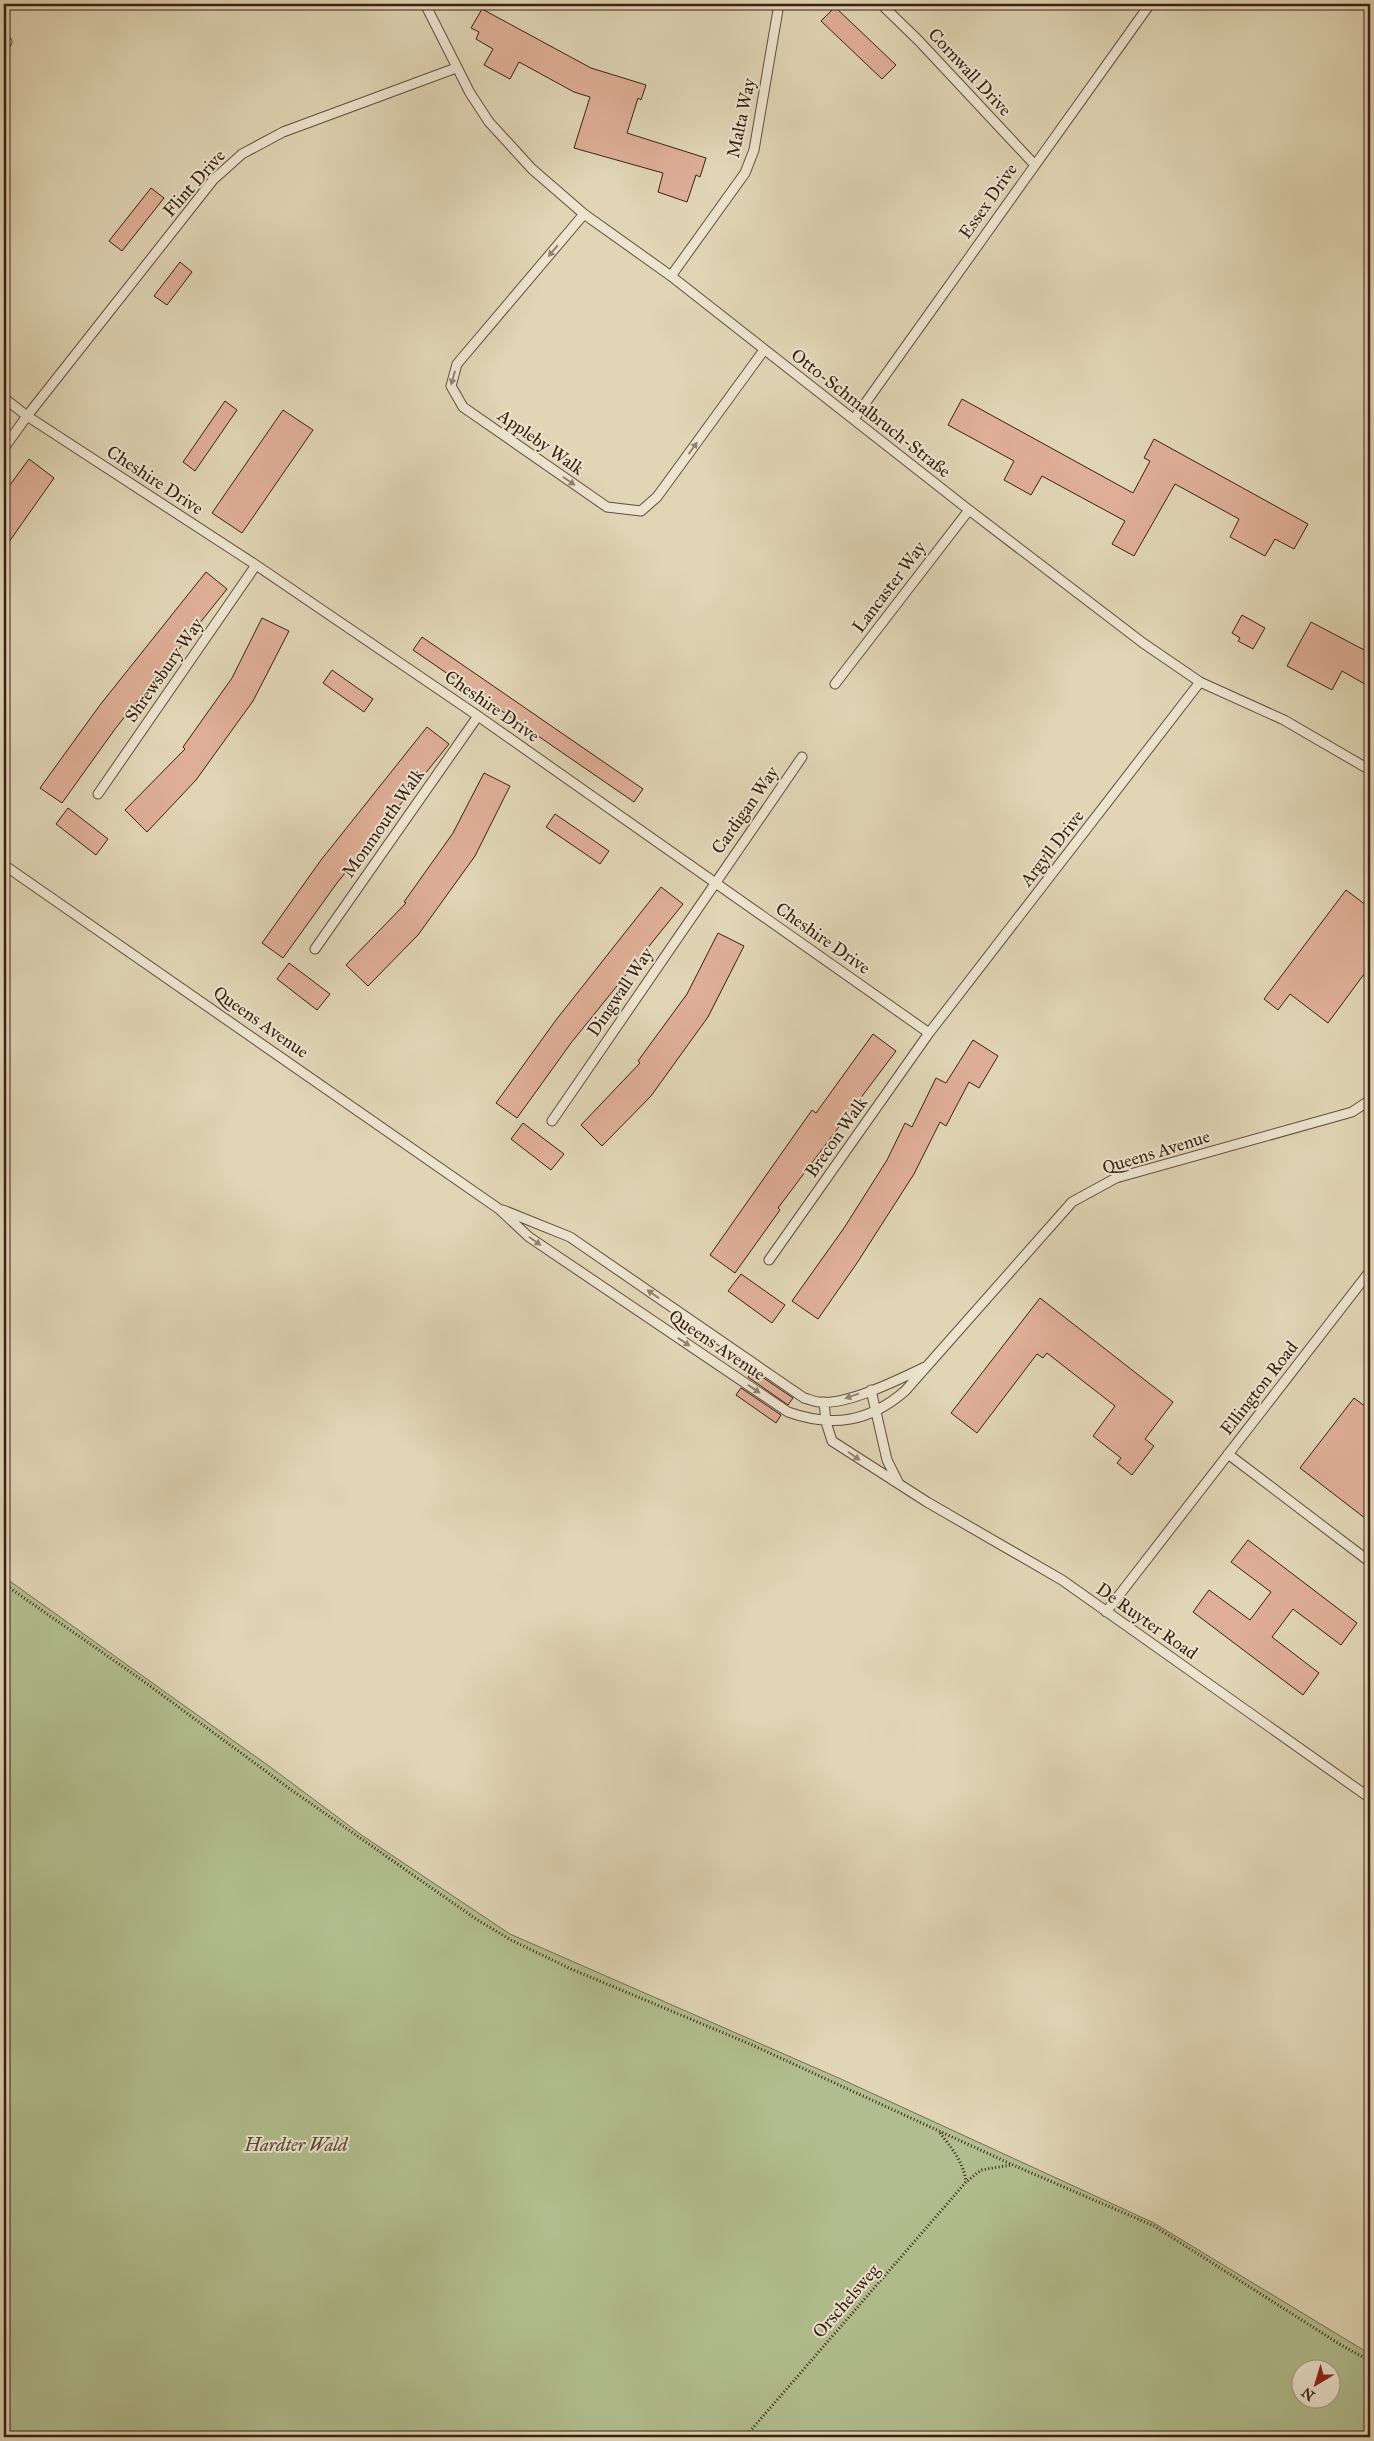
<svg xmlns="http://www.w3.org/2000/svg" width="1374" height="2441" viewBox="0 0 1374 2441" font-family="'IM FELL Great Primer',serif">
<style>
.green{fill:#b1bd8e;stroke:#766e50;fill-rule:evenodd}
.building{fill:#dfae97;stroke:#3b2012}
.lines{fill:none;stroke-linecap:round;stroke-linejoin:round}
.lane-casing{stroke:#644d3b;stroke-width:11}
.path{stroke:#3b2012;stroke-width:3;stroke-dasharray:1 2.5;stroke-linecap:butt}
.lane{stroke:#ebe4cf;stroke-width:9}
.oneway{fill:#938270}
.labels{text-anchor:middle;stroke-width:4;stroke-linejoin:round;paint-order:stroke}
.street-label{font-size:18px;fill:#3b2012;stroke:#ebe4cf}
.park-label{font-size:18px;font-style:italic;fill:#584731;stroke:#ebe4cf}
</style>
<rect width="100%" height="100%" fill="#e0d5b5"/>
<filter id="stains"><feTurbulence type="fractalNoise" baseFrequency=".004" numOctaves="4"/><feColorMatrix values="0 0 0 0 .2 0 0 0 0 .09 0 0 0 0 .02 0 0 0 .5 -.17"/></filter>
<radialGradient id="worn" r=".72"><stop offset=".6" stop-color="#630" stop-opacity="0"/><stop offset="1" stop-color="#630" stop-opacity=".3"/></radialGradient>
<path class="green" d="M4 1577 273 1769 363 1836 510 1934 841 2079 1154 2223 1370 2354V2437H4ZM1302 2368H1332V2398H1302Z"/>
<path class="building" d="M835 7 896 65 882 79 821 21Z
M482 9 591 68 646 85 641 100 638 98 627 133 706 158 700 177 696 175 687 202 658 192 663 173 574 148 590 97 574 92 519 62 510 79 484 65 493 49 476 39 479 32 471 28Z
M151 188 164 198 122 251 109 241Z
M180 262 192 272 167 305 154 296Z
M962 399 1133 493 1150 461 1144 458 1154 439 1308 524 1294 549 1275 539 1265 556 1230 537 1239 519 1175 484 1134 556 1112 544 1125 521 1042 476 1031 495 1004 480 1014 461 948 425Z
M225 401 237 410 195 471 183 462Z
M283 410 313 430 242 533 212 513Z
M29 459 54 478 4 549V493Z
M206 572 227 589 115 729 62 803 40 788 100 705Z
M1242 615 1265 628 1253 649 1238 641 1240 638 1232 633Z
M262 618 289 631 253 701 196 780 147 832 125 810 185 749 183 747 232 678Z
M1311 622 1370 653V687L1342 671 1332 690 1287 666Z
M422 637 643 789 634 802 413 650Z
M332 670 373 699 364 712 323 683Z
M427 727 449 744 337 883 283 958 262 943 321 860Z
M484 773 510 786 475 856 418 935 368 986 346 965 406 903 404 902 453 833Z
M68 808 108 839 96 855 56 824Z
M555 814 609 851 600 864 546 827Z
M661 887 683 904 571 1043 517 1118 496 1103 556 1020Z
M1346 890 1370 908V966L1328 1023 1290 994 1278 1010 1264 999Z
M718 933 744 946 708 1017 651 1096 602 1146 581 1125 640 1063 638 1061 687 994Z
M289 963 330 994 317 1010 277 979Z
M873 1034 896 1051 778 1208 780 1210 735 1273 710 1255 812 1110 816 1113Z
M973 1040 998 1056 979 1088 969 1082 946 1126 940 1122 914 1174 857 1263 818 1319 792 1301 844 1228 887 1160 905 1123 912 1127 936 1078 946 1083Z
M523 1123 564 1154 551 1170 511 1139Z
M741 1274 785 1305 772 1323 728 1291Z
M1040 1298 1173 1402 1145 1439 1154 1446 1132 1475 1117 1463 1121 1458 1093 1436 1115 1406 1047 1353 1043 1358 1037 1354 977 1433 951 1413Z
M752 1370 793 1398 788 1405 748 1377Z
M741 1388 781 1415 776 1423 736 1395Z
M1354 1398 1370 1410V1522L1300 1468Z
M1248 1540 1357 1623 1341 1645 1293 1609 1272 1637 1319 1673 1303 1695 1193 1612 1209 1590 1250 1620 1271 1592 1231 1562Z"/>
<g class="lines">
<g class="lane-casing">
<path id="lane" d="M425 4 470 93 489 122 532 169 584 214 671 276 969 510 1143 643 1200 682 1284 720 1370 770
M881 4 919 41 1034 164
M4 46 7 42
M456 68 283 132 242 154 213 180 27 416 256 565 478 716 929 1033
M584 214 457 364 451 386 463 407 607 507 641 511 657 497 764 350
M671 276 745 173 754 150 779 4
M4 398 27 416 4 448
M854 419 1150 4
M835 684 969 510
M98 794 256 565
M4 865 499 1209 529 1237 788 1412C833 1428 869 1422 905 1391L1072 1202 1116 1178 1352 1112 1370 1100
M315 949 478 716
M552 1121 802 757
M503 1210 570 1237 804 1398C809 1399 814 1402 819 1402 846 1406 900 1379 925 1367
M769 1260 929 1033 1200 682
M871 1390 887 1460 898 1482
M824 1402 826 1422 832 1441 927 1502 1062 1580 1370 1798
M1228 1454 1370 1562
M1106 1612 1370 1271"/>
</g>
<path class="path" d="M4 1584 139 1678 290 1789 476 1919 511 1940 571 1969 750 2044 1013 2165 1154 2226 1341 2345 1370 2361
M940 2133C951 2147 964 2163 966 2182
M745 2437 966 2182 981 2170 1011 2165"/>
<use href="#lane" class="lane"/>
</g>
<defs><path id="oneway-solid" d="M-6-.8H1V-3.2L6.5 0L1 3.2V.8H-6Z" transform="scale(1.25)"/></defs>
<g class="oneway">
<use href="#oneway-solid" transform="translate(553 251) rotate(130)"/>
<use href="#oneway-solid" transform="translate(453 378) rotate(106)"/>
<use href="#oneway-solid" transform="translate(693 448) rotate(-54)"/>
<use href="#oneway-solid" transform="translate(569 481) rotate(35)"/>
<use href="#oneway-solid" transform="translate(535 1241) rotate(35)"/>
<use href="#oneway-solid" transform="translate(653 1294) rotate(-144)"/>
<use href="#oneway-solid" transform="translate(684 1342) rotate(34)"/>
<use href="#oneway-solid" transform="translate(754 1389) rotate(34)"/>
<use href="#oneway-solid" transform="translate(852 1396) rotate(161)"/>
<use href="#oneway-solid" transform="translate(854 1456) rotate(35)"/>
</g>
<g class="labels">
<g class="street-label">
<text transform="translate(970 72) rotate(47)" y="6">Cornwall Drive</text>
<text transform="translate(741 118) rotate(-78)" y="6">Malta Way</text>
<text transform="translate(194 183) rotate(-48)" y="6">Flint Drive</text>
<text transform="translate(988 201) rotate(-55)" y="6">Essex Drive</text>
<text transform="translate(871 413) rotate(38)" y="6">Otto-Schmalbruch-Straße</text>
<text transform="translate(541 442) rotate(35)" y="6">Appleby Walk</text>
<text transform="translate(155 480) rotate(33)" y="6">Cheshire Drive</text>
<text transform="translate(889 587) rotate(-53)" y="6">Lancaster Way</text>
<text transform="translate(164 670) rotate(-55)" y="6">Shrewsbury Way</text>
<text transform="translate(492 706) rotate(35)" y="6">Cheshire Drive</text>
<text transform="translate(745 810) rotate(-55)" y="6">Cardigan Way</text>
<text transform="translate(383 823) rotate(-55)" y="6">Monmouth Walk</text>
<text transform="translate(1052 848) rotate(-52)" y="6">Argyll Drive</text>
<text transform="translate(823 938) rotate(35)" y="6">Cheshire Drive</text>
<text transform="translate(620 992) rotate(-56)" y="6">Dingwall Way</text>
<text transform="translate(261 1022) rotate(35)" y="6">Queens Avenue</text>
<text transform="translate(836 1137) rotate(-55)" y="6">Brecon Walk</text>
<text transform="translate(1156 1152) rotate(-17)" y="6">Queens Avenue</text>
<text transform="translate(717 1345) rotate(34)" y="6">Queens Avenue</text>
<text transform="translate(1259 1388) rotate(-52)" y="6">Ellington Road</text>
<text transform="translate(1147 1621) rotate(35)" y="6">De Ruyter Road</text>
<text transform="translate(846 2301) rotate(-49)" y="6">Orschelsweg</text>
</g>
<g class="park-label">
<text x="296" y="2151">Hardter Wald</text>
</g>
</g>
<rect width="1374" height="2441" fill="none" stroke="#e0d5b5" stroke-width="20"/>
<rect x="5" y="5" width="1364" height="2431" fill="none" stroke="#3b2012" stroke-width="2.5"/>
<rect x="10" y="10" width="1354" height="2421" fill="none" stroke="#3b2012"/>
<g transform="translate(1316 2384) rotate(218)"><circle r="24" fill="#ebe4cf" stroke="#a59683"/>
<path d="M0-4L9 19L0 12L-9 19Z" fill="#8f2418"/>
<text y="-8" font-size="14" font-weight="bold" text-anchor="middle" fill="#3b2012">N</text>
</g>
<rect width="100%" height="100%" filter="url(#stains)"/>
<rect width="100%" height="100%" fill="url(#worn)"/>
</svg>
